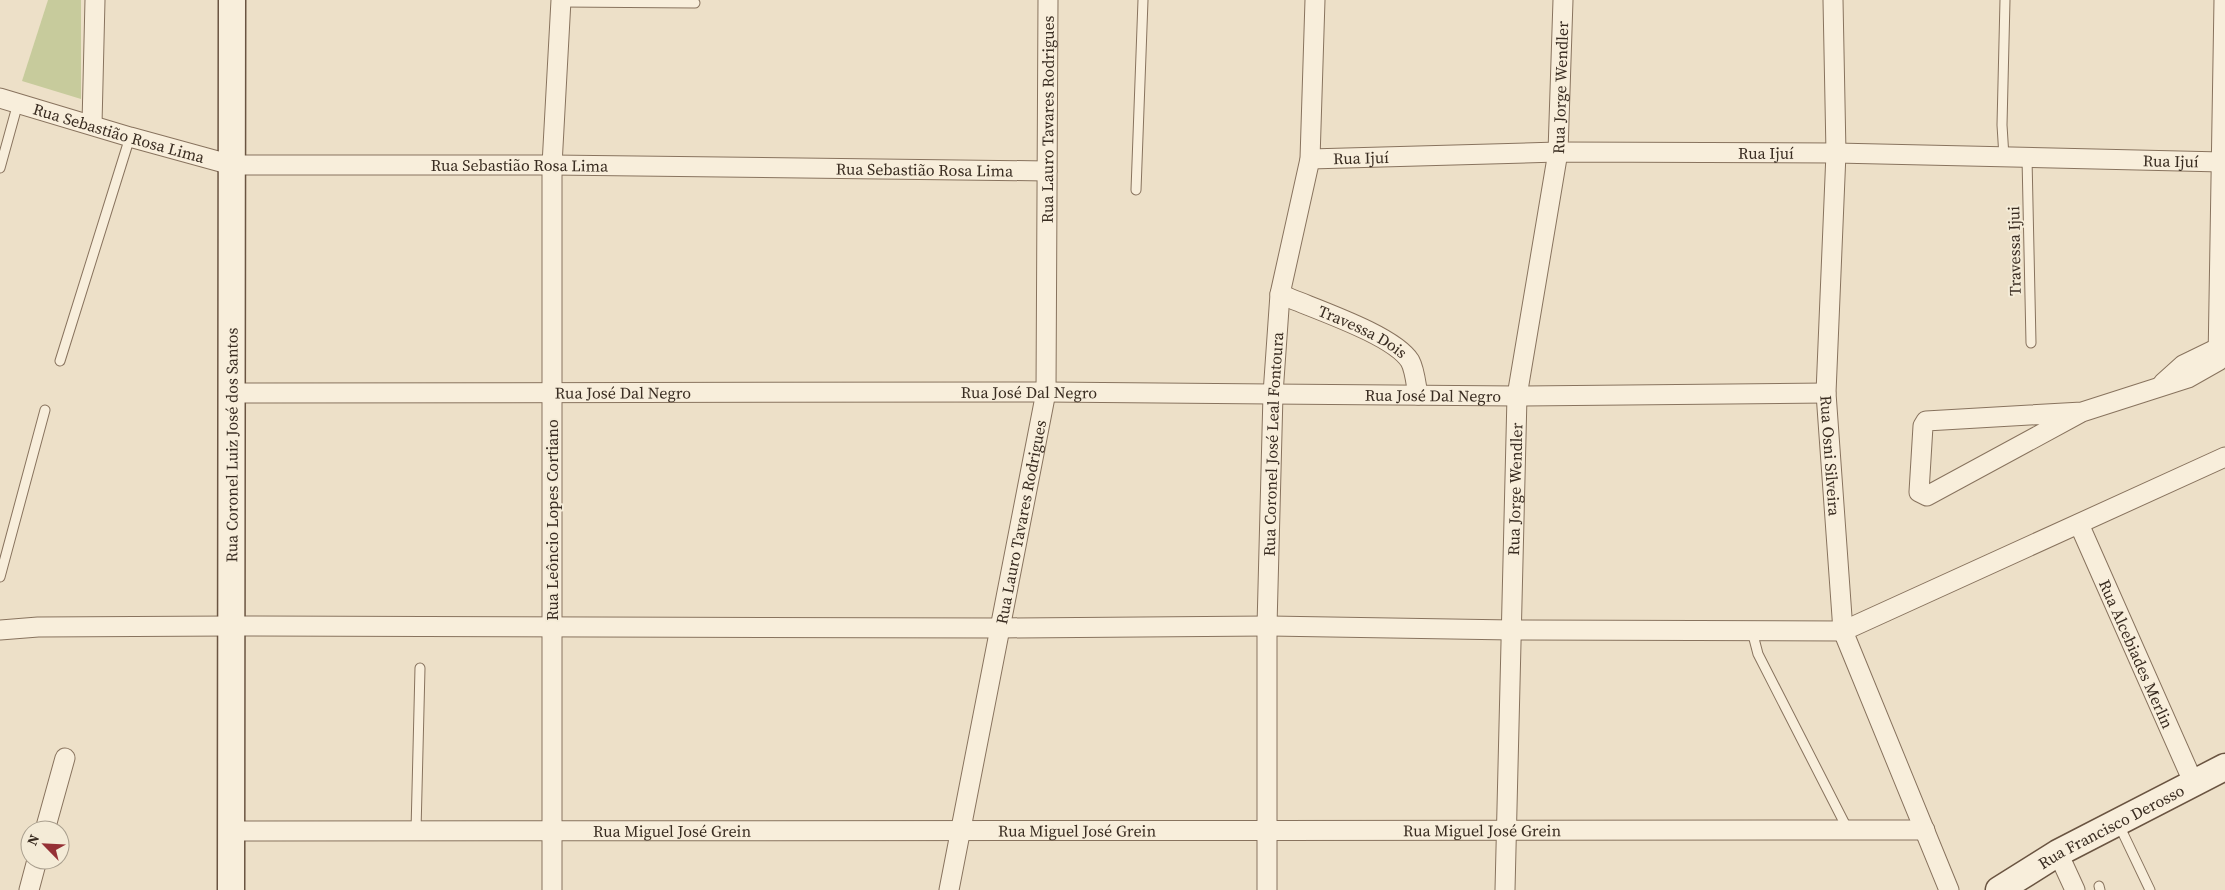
<svg xmlns="http://www.w3.org/2000/svg" width="2225" height="890" viewBox="0 0 2225 890" font-family="'Source Serif 4',serif">
<style>
.green{fill:#c7cb9c}
.lines{fill:none;stroke-linecap:round;stroke-linejoin:round}
.lane-casing{stroke:#88735e;stroke-width:11}
.street-casing{stroke:#88735e;stroke-width:21}
.secondary-casing{stroke:#6a5441;stroke-width:29}
.lane{stroke:#f8eedb;stroke-width:9}
.street{stroke:#f8eedb;stroke-width:19}
.secondary{stroke:#f8eedb;stroke-width:26}
.labels{text-anchor:middle;stroke-width:4;stroke-linejoin:round;paint-order:stroke}
.street-label{font-size:16px;fill:#392c21;stroke:#f4ebd7}
</style>
<rect width="100%" height="100%" fill="#ede0c8"/>
<path class="green" d="M48 0H81V99L22 81Z"/>
<g class="lines">
<g class="lane-casing">
<path id="lane" d="M561 2 695 3
M2004 157 2002 125 2005 0
M2027 158 2031 343
M0 168 18 103
M1136 190 1143 0
M60 361 130 137
M0 577 45 410
M1752 631 1758 654 1848 830
M2119 825 2150 890
M416 831 420 668
M2099 886 2100 890"/>
</g>
<g class="street-casing">
<g id="street">
<path id="s1" d="M1833 0 1836 153 1826 393 1843 631 1949 890"/>
<path id="s2" d="M0 98 130 137 232 165H552L1047 171"/>
<path d="M92 124 95 0"/>
<path id="s3" d="M1310 159 1558 152 1836 153 2222 162"/>
<path id="s4" d="M1280 294C1311 308 1393 334 1410 361 1415 370 1416 385 1418 395"/>
<path d="M2163 383 2183 365 2220 347"/>
<path id="s5" d="M231 393 1046 392 1517 396 1826 393"/>
<path d="M2082 412 1926 421 1923 426 1919 492 1927 496 2082 412 2188 378 2218 361 2224 0"/>
<path id="s6" d="M2079 524 2194 784"/>
<path d="M0 630 38 627 231 626 1000 628 1267 626 1512 630 1843 631 2225 457"/>
<path d="M45 830 65 758"/>
<path id="s7" d="M231 831 1925 830"/>
<path d="M2058 853 2075 890"/>
<path d="M29 890 37 860"/>
<path d="M552 890V165L561 0"/>
<path id="s8" d="M949 890 1046 392 1048 0"/>
<path id="s9" d="M1267 890V626L1273 394 1280 294 1310 159 1315 0"/>
<path id="s10" d="M1505 890 1517 396 1558 152 1563 0"/>
</g>
</g>
<g class="secondary-casing">
<g id="secondary">
<path id="s11" d="M231 890 232 0"/>
<path id="s12" d="M1999 890 2058 853 2225 767"/>
</g>
</g>
<use href="#lane" class="lane"/>
<use href="#street" class="street"/>
<use href="#secondary" class="secondary"/>
</g>
<g class="labels">
<g class="street-label">
<text dy="6" stroke="none"><textPath href="#s10" startOffset="806">Rua Jorge Wendler</textPath></text>
<text dy="6" stroke="none"><textPath href="#s8" startOffset="780">Rua Lauro Tavares Rodrigues</textPath></text>
<text dy="6" stroke="none"><textPath href="#s2" startOffset="124">Rua Sebastião Rosa Lima</textPath></text>
<text dy="6" stroke="none"><textPath href="#s3" startOffset="456">Rua Ijuí</textPath></text>
<text dy="6" stroke="none"><textPath href="#s3" startOffset="51">Rua Ijuí</textPath></text>
<text dy="6" stroke="none"><textPath href="#s3" startOffset="861">Rua Ijuí</textPath></text>
<text dy="6" stroke="none"><textPath href="#s2" startOffset="529">Rua Sebastião Rosa Lima</textPath></text>
<text dy="6" stroke="none"><textPath href="#s2" startOffset="934">Rua Sebastião Rosa Lima</textPath></text>
<text transform="translate(2014 251) rotate(-91)" y="6">Travessa Ijui</text>
<text dy="6" stroke="none"><textPath href="#s4" startOffset="91">Travessa Dois</textPath></text>
<text dy="6" stroke="none"><textPath href="#s5" startOffset="392">Rua José Dal Negro</textPath></text>
<text dy="6" stroke="none"><textPath href="#s5" startOffset="798">Rua José Dal Negro</textPath></text>
<text dy="6" stroke="none"><textPath href="#s5" startOffset="1202">Rua José Dal Negro</textPath></text>
<text dy="6" stroke="none"><textPath href="#s9" startOffset="446">Rua Coronel José Leal Fontoura</textPath></text>
<text dy="6" stroke="none"><textPath href="#s11" startOffset="445">Rua Coronel Luiz José dos Santos</textPath></text>
<text dy="6" stroke="none"><textPath href="#s1" startOffset="456">Rua Osni Silveira</textPath></text>
<text dy="6" stroke="none"><textPath href="#s10" startOffset="401">Rua Jorge Wendler</textPath></text>
<text transform="translate(552 520) rotate(-90)" y="6">Rua Leôncio Lopes Cortiano</text>
<text dy="6" stroke="none"><textPath href="#s8" startOffset="375">Rua Lauro Tavares Rodrigues</textPath></text>
<text dy="6" stroke="none"><textPath href="#s6" startOffset="142">Rua Alcebiades Merlin</textPath></text>
<text dy="6" stroke="none"><textPath href="#s12" startOffset="129">Rua Francisco Derosso</textPath></text>
<text dy="6" stroke="none"><textPath href="#s7" startOffset="441">Rua Miguel José Grein</textPath></text>
<text dy="6" stroke="none"><textPath href="#s7" startOffset="846">Rua Miguel José Grein</textPath></text>
<text dy="6" stroke="none"><textPath href="#s7" startOffset="1251">Rua Miguel José Grein</textPath></text>
</g>
</g>
<g transform="translate(45 845) rotate(294)"><circle r="24" fill="#f4ebd7" stroke="#a99f8e"/>
<path d="M0-4L9 19L0 12L-9 19Z" fill="#953035"/>
<text y="-8" font-size="14" font-weight="bold" text-anchor="middle" fill="#392c21">N</text>
</g>
</svg>
